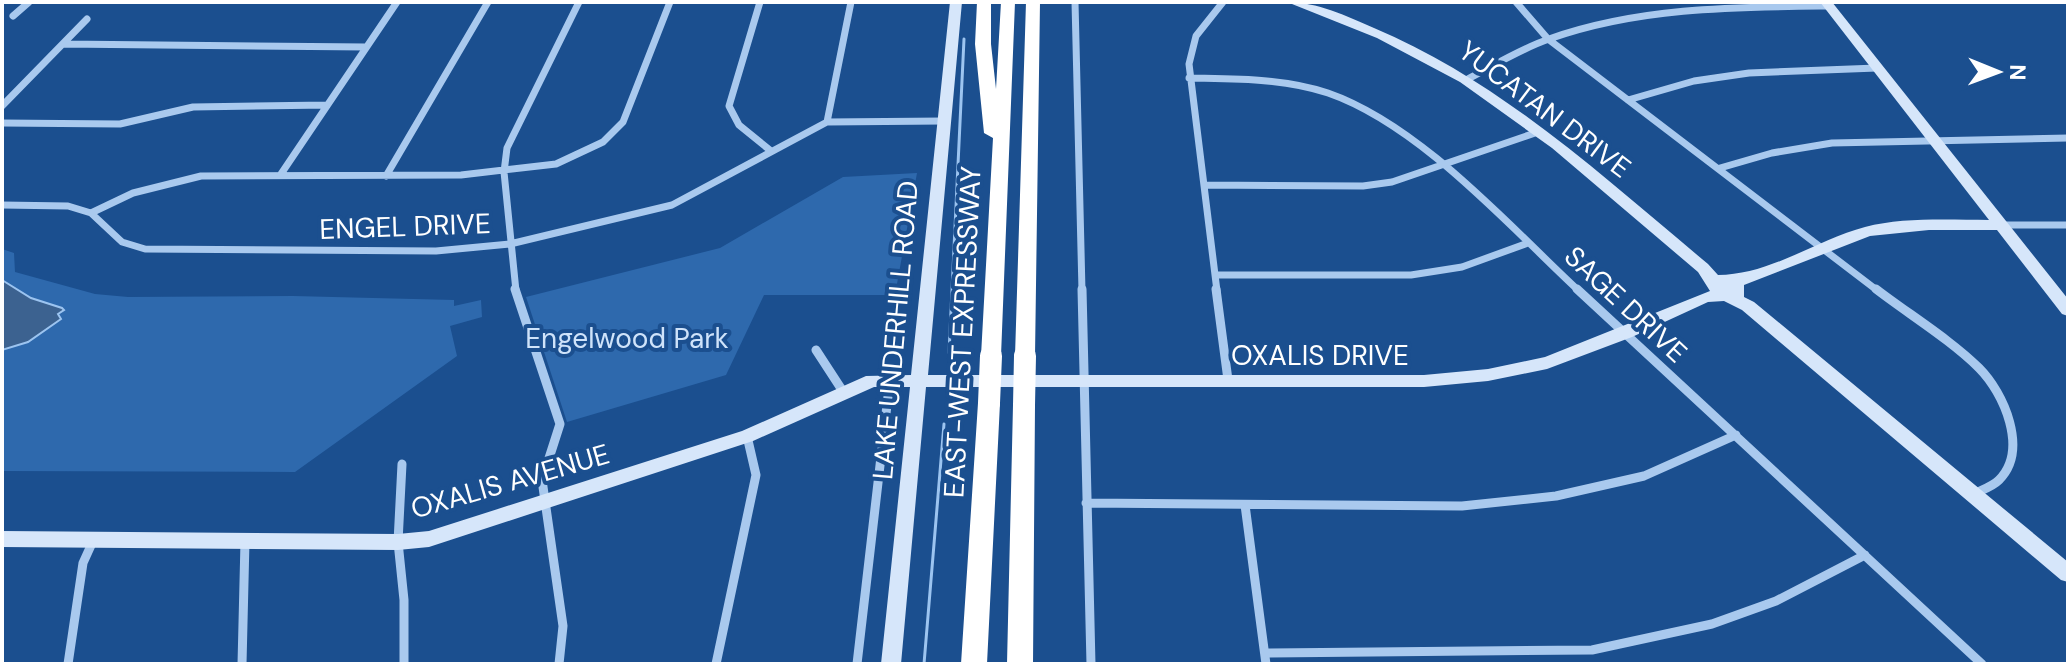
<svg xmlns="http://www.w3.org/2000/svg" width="2070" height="666" viewBox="0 0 2070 666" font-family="'DM Sans',sans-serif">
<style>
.green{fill:#2e69ad}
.water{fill:#3c6290;stroke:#9cc4f0;stroke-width:2}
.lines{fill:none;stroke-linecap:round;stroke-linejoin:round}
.stream{stroke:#9cc4f0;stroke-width:3}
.street-far1{stroke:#a9c9ee;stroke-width:7}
.street{stroke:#a9c9ee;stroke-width:9}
.secondary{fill:#d6e6fa;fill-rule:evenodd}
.highway{fill:#fff;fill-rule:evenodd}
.highway-bridge{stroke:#fff;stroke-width:22}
.labels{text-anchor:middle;stroke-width:8;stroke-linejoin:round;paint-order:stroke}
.street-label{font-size:28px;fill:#fff;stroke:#1b4f8f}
.park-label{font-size:28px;fill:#cfe3fa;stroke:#1b4f8f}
</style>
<rect width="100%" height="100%" fill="#1b4f8f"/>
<path class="green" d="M917 173 895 295H764L726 375 567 422 526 297 720 248 843 177Z
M2 249 14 253 15 272 95 294 128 297 293 296 454 300V306L481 300 482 317 450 326 457 356 295 472 2 471Z"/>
<path class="water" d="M2 280 31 298 62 308 64 310 58 314 61 319 28 342 2 350Z"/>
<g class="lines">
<path class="stream" d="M949 353 964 39
M924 664 944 424"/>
<path class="street-far1" d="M760 2 729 106 739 125 771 151
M1075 2 1082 291
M1516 2 1548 39 1878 291
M13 16 29 2
M63 44 366 47
M1189 78C1235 79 1283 78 1328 93 1420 125 1508 225 1579 291
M1466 80C1493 66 1520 49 1549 39 1639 7 1735 7 1829 6
M1628 100 1694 81 1749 73 1877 68
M2 106 87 19
M827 122 851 2
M2 123 120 124 193 107 327 105
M1720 168 1772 153 1832 143 2068 138
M281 174 397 2
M386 176 488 2
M1204 185 1363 186 1392 182 1538 132
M2 205 68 206 91 213 122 242 145 249 436 251 510 244 672 205 827 122 943 121
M91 213 133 193 201 176 461 175 556 164 603 142 623 122 670 2
M2001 225H2068
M1216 275H1411L1462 267 1528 243
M516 291 504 172 507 148 579 2
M1217 291 1189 64 1196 36 1223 2"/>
<path class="street" d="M515 289 560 424 542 480 563 626 559 664
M1082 289 1091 664
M1216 289 1228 380
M1577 289 1982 664
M1876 289C1907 313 1951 340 1979 368 2004 393 2029 450 1999 480 1992 487 1981 490 1972 495
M816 350 844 393
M402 464 398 542 404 600V664
M1086 503 1462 506 1556 496 1644 476 1736 435
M1245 505 1266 664
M1265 653 1592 650 1712 624 1776 601 1865 555
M68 664 83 563 93 541
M242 664 245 541
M716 664 756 475 747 436
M857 664 890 379"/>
<path class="secondary" d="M950 2H962L928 375H1424L1488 369 1545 357 1710 291 1698 272 1552 148 1460 82 1377 38 1287 2C1317 2 1347 16 1374 28 1502 82 1603 177 1708 264L1718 275C1770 275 1816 240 1865 227 1903 217 1950 220 1989 220L1820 2H1832L2068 299V316L2062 314 1997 230H1929L1870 236 1744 285V297L1754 302 2068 562V582L2061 580 1742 310 1724 301 1708 302 1632 337 1547 369 1488 381 1424 387H926L901 664H881L910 387H874L753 441 429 547 398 550 2 547V531L398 534 429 531 742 431 866 376 911 375Z"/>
<path class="highway" d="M977 2H991V44L996 89 1001 2H1015L1001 356 998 362H984L981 356 993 138 984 133 975 44Z
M1026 2H1040L1035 356 1032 362H1018L1015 356Z
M989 395 996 397 1000 403 987 664H961L978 403 982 397Z
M1024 397 1031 399 1035 405 1033 664H1007L1013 405 1017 399Z"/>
<path class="highway-bridge" d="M989 403 991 356
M1024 405 1025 356"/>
</g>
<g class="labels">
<g class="street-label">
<text transform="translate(1545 109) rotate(37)" y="10">YUCATAN DRIVE</text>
<text transform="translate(405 226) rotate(-2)" y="10">ENGEL DRIVE</text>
<text transform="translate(1626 304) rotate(43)" y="10">SAGE DRIVE</text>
<text transform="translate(895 330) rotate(-85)" y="10">LAKE UNDERHILL ROAD</text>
<text transform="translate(962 332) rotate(-87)" y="10">EAST-WEST EXPRESSWAY</text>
<text x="1320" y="365">OXALIS DRIVE</text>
<text transform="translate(510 481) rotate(-16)" y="10">OXALIS AVENUE</text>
</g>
<g class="park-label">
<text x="627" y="348">Engelwood Park</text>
</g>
</g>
<rect width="2070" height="666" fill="none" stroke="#ffffff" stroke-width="8"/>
<g transform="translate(1998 72) rotate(91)" stroke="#1b4f8f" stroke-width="6" paint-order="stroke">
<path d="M0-6L14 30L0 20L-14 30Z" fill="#ffffff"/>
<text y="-12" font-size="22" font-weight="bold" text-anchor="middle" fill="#ffffff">N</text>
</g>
</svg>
